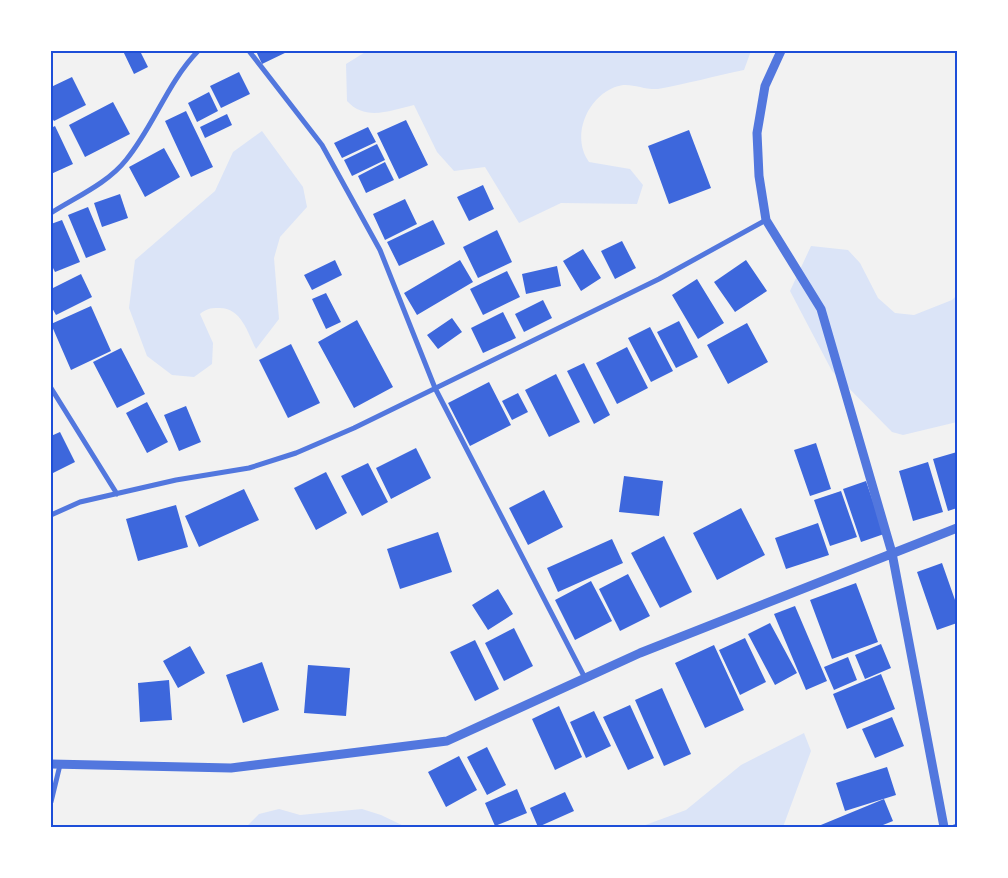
<svg xmlns="http://www.w3.org/2000/svg" width="1008" height="878" viewBox="0 0 1008 878" font-family="Arial,sans-serif">
<style>
.green{fill:#dbe4f7}
.building{fill:#3d67dc}
.lines{fill:none;stroke-linecap:round;stroke-linejoin:round}
.minor{stroke:#5277de;stroke-width:5}
.tertiary{stroke:#5277de;stroke-width:9}
.neatline{fill:none;stroke:#1d4ed8;stroke-width:2}
</style>
<rect width="100%" height="100%" fill="#f2f2f2"/>
<path class="green" d="M367 51H751L744 70C715 76 686 84 658 89 646 90 634 84 623 85 590 90 569 135 589 162L630 169 643 185 637 204 561 203 519 223 485 167 454 171 437 152 414 105C391 110 366 122 347 101L346 64Z
M262 131 303 187 307 207 280 237 274 258 279 319 256 349C247 331 241 307 218 308 210 308 206 309 200 314L213 343 212 364 194 377 172 375 147 356 129 308 135 260 215 191 233 152Z
M811 246 848 250 860 263 878 298 895 313 914 315 952 300 957 295V422L903 435 892 432 832 371 790 291Z
M804 733 811 751 783 827H640L686 810 741 765Z
M279 809 300 815 362 809 381 815 406 827H246L259 814Z"/>
<path class="building" d="M123 51H140L148 67 134 74Z
M256 51H289L262 64Z
M239 72 250 94 221 108 210 86Z
M72 77 86 105 54 121 51 117V87Z
M209 92 218 111 197 122 188 103Z
M113 102 130 134 85 157 69 125Z
M186 111 213 167 191 177 165 121Z
M227 114 232 125 205 138 200 127Z
M406 120 428 165 399 179 377 133Z
M55 126 73 164 51 174V128Z
M368 127 376 142 342 158 334 143Z
M689 130 711 188 669 204 648 146Z
M377 144 385 160 352 176 344 160Z
M164 148 180 177 145 197 129 167Z
M385 162 394 180 366 193 358 176Z
M483 185 494 209 469 221 457 197Z
M120 194 128 218 102 227 94 203Z
M405 199 417 224 385 240 373 214Z
M88 207 106 250 86 258 68 215Z
M62 220 80 262 55 272 51 264V224Z
M433 220 445 244 399 266 387 242Z
M497 230 512 262 478 278 463 247Z
M622 241 636 268 615 279 601 251Z
M583 249 601 278 581 291 563 261Z
M335 260 342 275 312 290 304 275Z
M460 260 473 282 417 315 404 293Z
M746 260 767 291 735 312 714 282Z
M557 266 561 286 526 294 522 274Z
M507 271 520 297 483 315 470 289Z
M81 274 92 297 56 315 51 306V289Z
M697 279 724 323 698 339 672 295Z
M326 293 341 322 326 329 312 299Z
M543 300 552 318 524 332 515 314Z
M91 306 111 351 71 370 51 324Z
M503 312 516 338 483 353 471 328Z
M452 318 462 332 438 349 427 335Z
M357 320 393 387 354 408 318 342Z
M679 321 698 357 676 368 657 332Z
M747 323 768 362 728 384 707 345Z
M650 327 673 371 651 382 628 338Z
M291 344 320 403 288 418 259 360Z
M627 347 648 388 617 404 596 363Z
M121 348 145 394 117 408 93 362Z
M584 363 610 415 594 424 567 371Z
M556 374 580 422 549 437 525 390Z
M489 382 511 425 470 446 448 403Z
M518 393 528 412 512 420 502 401Z
M147 402 168 442 147 453 126 413Z
M186 406 201 442 179 451 164 415Z
M60 432 75 462 51 474V436Z
M816 443 831 489 810 496 794 450Z
M416 448 431 478 391 499 376 468Z
M957 452V508L948 511 933 459Z
M928 462 943 512 913 521 899 471Z
M368 463 388 502 362 516 341 476Z
M326 472 347 513 316 530 294 488Z
M624 476 663 481 659 516 619 512Z
M866 481 884 534 861 542 843 489Z
M244 489 259 520 199 547 185 516Z
M544 490 563 527 528 545 509 508Z
M841 491 857 537 830 546 814 500Z
M176 505 188 547 138 561 126 519Z
M741 508 765 555 717 580 693 533Z
M818 523 829 555 786 569 775 538Z
M438 532 452 572 400 589 387 549Z
M664 536 692 592 660 608 631 553Z
M612 539 623 563 558 592 547 568Z
M942 563 955 600H957V623L937 630 917 572Z
M628 574 650 616 620 631 599 589Z
M591 581 612 621 575 640 555 600Z
M856 583 878 642 832 659 810 600Z
M498 589 513 614 488 630 472 605Z
M795 606 827 681 806 690 774 614Z
M770 623 797 673 775 685 748 634Z
M514 628 533 666 504 681 485 643Z
M745 638 766 682 740 695 719 650Z
M475 640 499 689 475 701 450 652Z
M881 644 891 668 865 679 855 655Z
M714 645 744 710 705 728 675 663Z
M190 646 205 673 178 688 163 661Z
M848 657 857 680 834 690 824 667Z
M262 662 279 710 243 723 226 675Z
M308 665 350 668 346 716 304 713Z
M881 674 895 709 847 729 833 694Z
M169 680 172 720 140 722 138 683Z
M662 688 691 754 664 766 635 700Z
M630 705 654 758 628 770 603 717Z
M559 706 582 757 555 770 532 719Z
M594 711 611 746 586 758 570 722Z
M892 717 904 746 875 758 862 729Z
M487 747 506 785 487 795 467 757Z
M459 756 477 790 446 807 428 772Z
M887 767 896 795 845 811 836 783Z
M517 789 527 813 495 826 485 803Z
M565 792 574 811 538 827 530 808Z
M884 799 893 821 878 827H816Z"/>
<g class="lines">
<path class="minor" d="M249 51 322 145 380 250 435 388 585 678
M51 213C76 197 108 183 126 160 154 126 167 83 198 51
M51 388 117 494
M51 515 80 502 176 480 249 468 296 453 354 428 659 279 766 220
M51 802 60 765
M954 827 957 826"/>
<path class="tertiary" d="M781 51 765 86 757 133 759 176 766 220 821 309 892 553 944 827
M51 764 231 768 447 741 640 653 957 528"/>
</g>
<rect width="1008" height="878" fill="none" stroke="#ffffff" stroke-width="105"/>
<rect x="52" y="52" width="904" height="774" class="neatline"/>
</svg>
